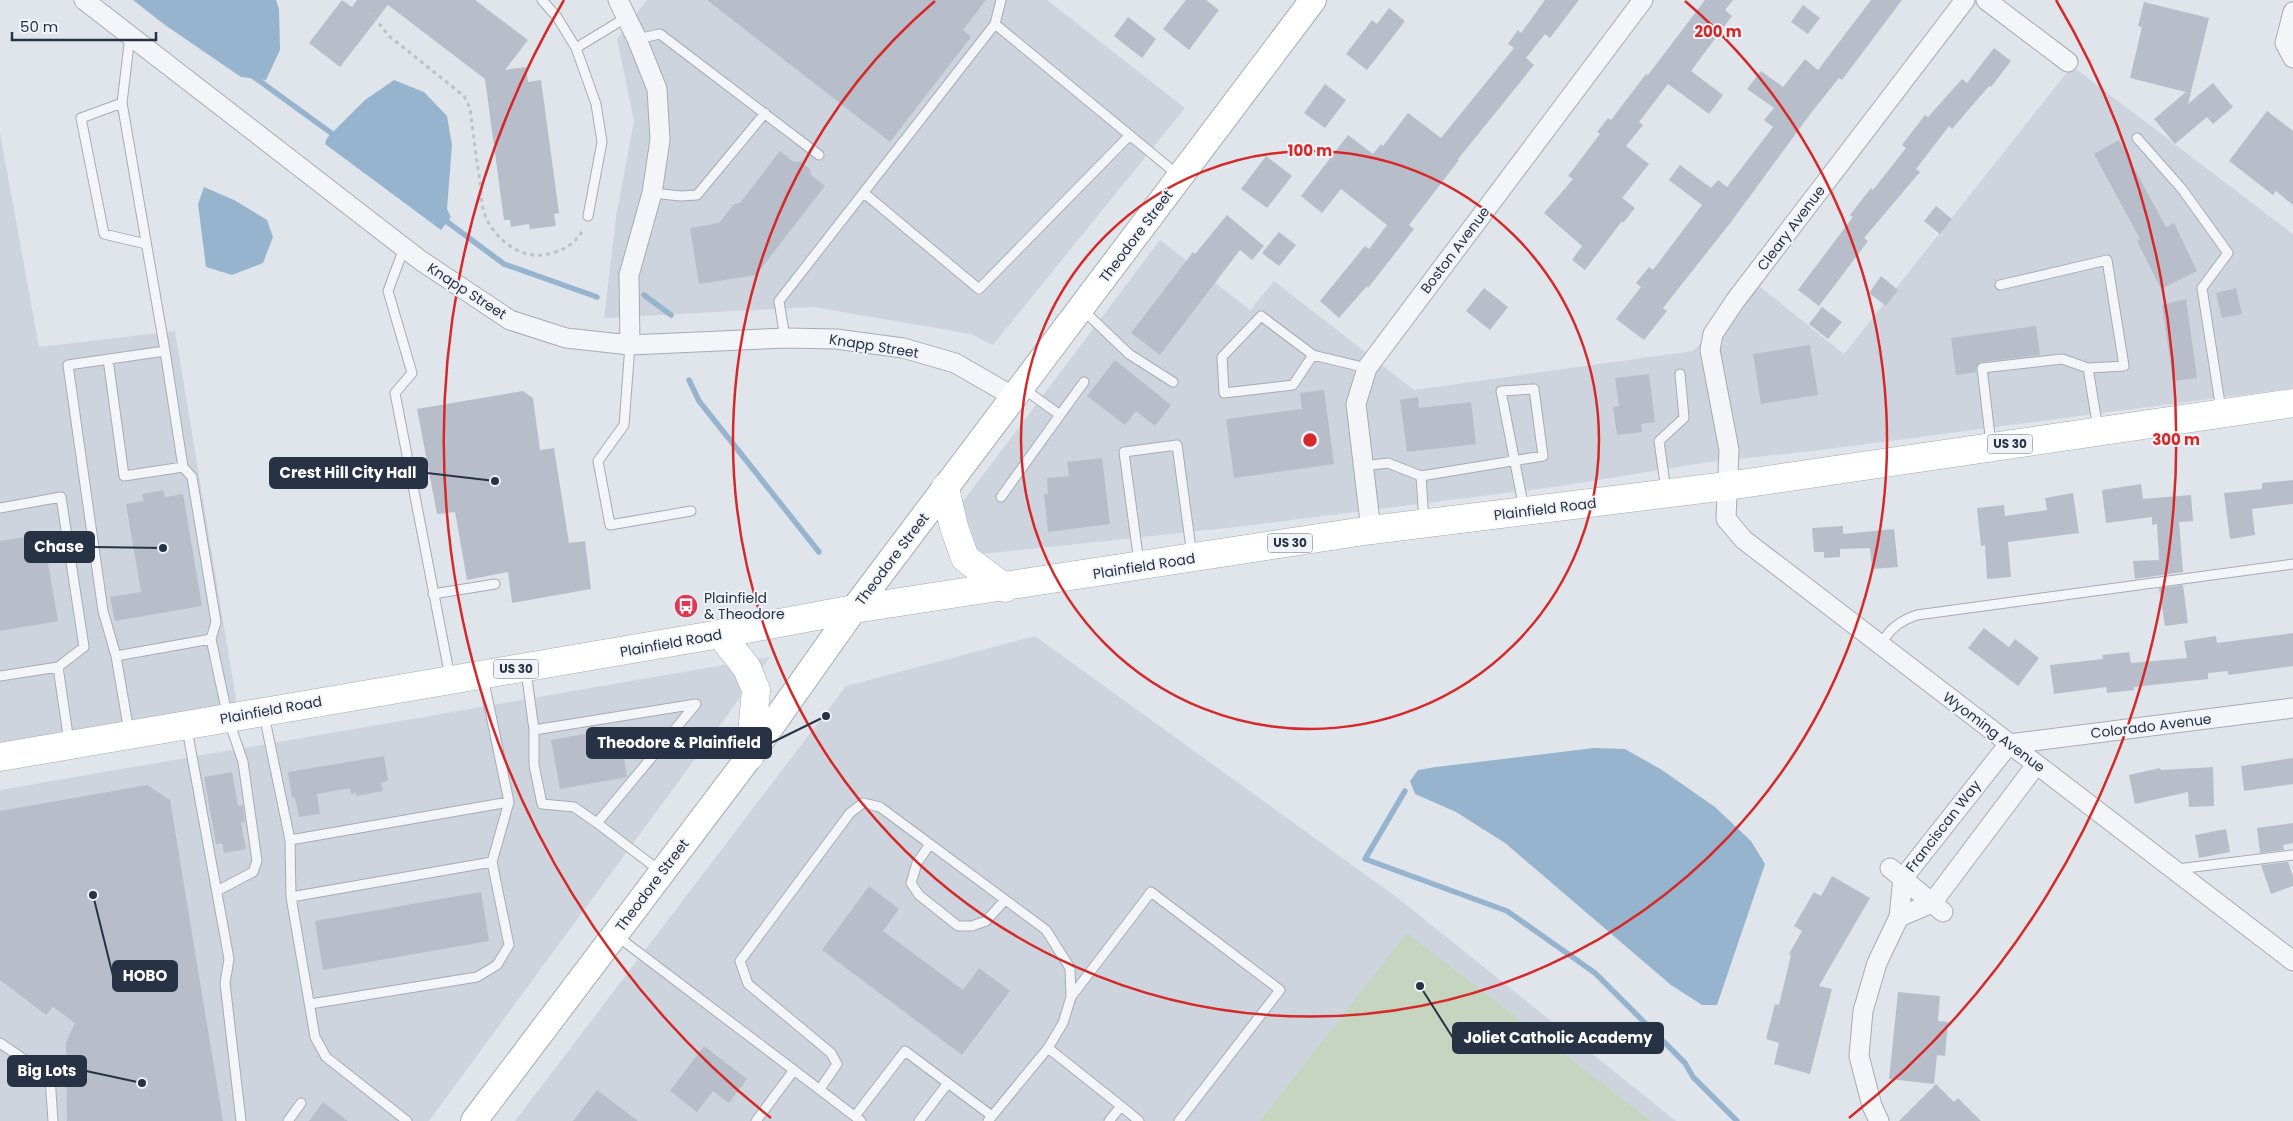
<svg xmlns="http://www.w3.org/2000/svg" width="2293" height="1121" viewBox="0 0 2293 1121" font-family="Poppins,sans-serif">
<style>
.built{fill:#ced4dd}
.green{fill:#c6d5c0}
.water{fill:#97b4ce}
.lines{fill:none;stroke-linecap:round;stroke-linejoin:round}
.stream{stroke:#97b4ce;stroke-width:5.5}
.building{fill:#b7bec9}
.lane-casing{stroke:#a5acb6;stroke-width:11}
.street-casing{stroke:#a5acb6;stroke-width:21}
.secondary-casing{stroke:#a5acb6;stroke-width:28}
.primary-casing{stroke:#9ea9b8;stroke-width:29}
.path{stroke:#bec2c9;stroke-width:3;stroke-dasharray:4 4;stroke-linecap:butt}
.lane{stroke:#f3f5f8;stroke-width:9}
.street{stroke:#f3f5f8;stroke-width:19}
.secondary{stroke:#fff;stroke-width:26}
.primary{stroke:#fff;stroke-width:28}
.ring{fill:none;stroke:#d62828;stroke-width:2.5}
.labels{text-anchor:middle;stroke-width:4;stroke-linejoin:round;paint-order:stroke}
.shield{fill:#f0f3f8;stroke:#636c7a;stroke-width:1}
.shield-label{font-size:12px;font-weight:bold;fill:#273244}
.street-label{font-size:14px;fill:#273244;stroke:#f0f3f8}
.poi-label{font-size:14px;fill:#273244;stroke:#f0f3f8;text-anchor:start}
.centre{fill:#d62828;stroke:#f0f3f8;stroke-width:2.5}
.ring-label{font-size:15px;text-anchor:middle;font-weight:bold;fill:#d62828;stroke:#f0f3f8;stroke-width:4;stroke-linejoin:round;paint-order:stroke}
.leader{fill:none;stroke:#273244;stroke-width:2}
.callout-dot{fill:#273244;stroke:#f0f3f8;stroke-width:2}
.callout{fill:#273244;stroke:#273244;stroke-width:2}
.callout-label{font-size:15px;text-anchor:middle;font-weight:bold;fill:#fff}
</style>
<rect width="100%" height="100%" fill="#e0e5eb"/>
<path class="built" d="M647 0H1047L1185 108 993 345 971 334 813 307 604 318 616 217 634 121 617 39Z
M2072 66 2293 234V388L1813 451 1709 462 1561 486 1236 527 973 555 940 532 1160 240 1250 310 1274 281 1414 390 1693 351 1759 286 1844 354Z
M0 133 39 347 175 331 238 711 0 750Z
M1035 636 1399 899 1676 1121H515L846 686Z
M770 657 429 1121H0V790Z"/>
<path class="green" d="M1407 933 1651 1121H1260Z"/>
<path class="water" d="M133 0H276L279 9 280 50 266 80 241 77 165 25Z
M394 80 424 92 447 116 452 145 447 209 451 217 441 230 325 144 327 138 365 100Z
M204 187 234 200 267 220 273 237 263 263 232 275 206 267 198 204Z
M1594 748 1625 749 1662 770 1715 807 1751 841 1765 864 1717 1005H1702L1671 985 1505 843 1456 812 1415 794 1410 781 1418 770 1436 767Z"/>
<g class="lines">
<path class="stream" d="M250 74 338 138
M442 218 504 264 597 297
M644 295 671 315
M689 380 699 401 819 552
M1405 791 1365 859 1507 911 1595 973 1685 1063 1693 1077 1737 1121"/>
</g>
<path class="building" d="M342 0 352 7 357 0H475L528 40 505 70 526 67 528 82 541 80 559 213 554 214 556 226 530 229 529 224 511 227 510 220H504L485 79 388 5 340 67 309 43Z
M707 0H986L963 30 971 37 890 142Z
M1186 0H1206L1219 10 1189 50 1163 29Z
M1545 0H1579L1550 38 1545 34 1526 58 1534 65 1458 159 1459 160 1409 225 1414 229 1368 288 1367 286 1339 318 1320 301 1365 246 1369 249 1387 225 1341 189 1322 213 1301 196 1348 135 1373 154 1381 144 1383 146 1408 113 1441 138 1514 48 1508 44 1518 30 1521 33Z
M1705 0H1733L1725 10 1732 16 1691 71 1723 95 1709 114 1668 84 1639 122 1643 125 1626 146 1649 164 1622 198 1635 208 1623 223 1622 221 1585 270 1572 260 1582 246 1544 213 1573 179 1568 176 1600 134 1597 132 1608 118 1611 120 1646 74 1648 75Z
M1871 0H1902L1842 80 1839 78 1811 113 1731 222 1663 308 1667 311 1644 340 1616 319 1641 287 1636 283 1649 267 1653 270 1702 205 1669 180 1680 165 1711 188 1718 180 1727 187 1773 127 1764 120 1774 108 1747 89 1761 71 1783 87 1805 59 1818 70Z
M2144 2 2209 18 2188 104 2213 83 2233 107 2213 124 2207 117 2175 144 2154 119 2186 92 2130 78 2142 27 2138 26Z
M1803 5 1820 18 1808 34 1791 22Z
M1389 8 1405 21 1367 70 1346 54 1372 20 1377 24Z
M1128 17 1156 39 1142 58 1114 36Z
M1994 48 2011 61 1991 87 1989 86 1952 129 1949 126 1916 169 1920 172 1864 238 1868 241 1819 306 1798 290 1853 217 1850 215 1871 188 1873 190 1906 148 1902 145 1925 115 1928 117 1962 79 1967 83Z
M1325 84 1346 100 1325 128 1304 113Z
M2267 111 2293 131V205L2276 191 2273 195 2229 161Z
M2119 140 2166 227 2174 223 2197 271 2161 289 2137 241 2140 239 2094 154Z
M780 151 794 162 800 161 810 169 811 175 825 186 756 275 699 284 690 228 719 223 734 204 740 203Z
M1266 156 1292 176 1267 208 1241 189Z
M1936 206 1952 219 1940 234 1924 221Z
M1227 215 1264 246 1252 260 1240 250 1160 355 1131 333 1193 252 1195 254Z
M1279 232 1296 245 1279 266 1262 253Z
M1881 276 1898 290 1886 306 1869 293Z
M1484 288 1508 307 1490 330 1466 311Z
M2236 288 2242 314 2222 318 2216 293Z
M2186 299 2197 378 2173 381 2162 305Z
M1822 307 1842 322 1828 339 1809 324Z
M2036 326 2040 355 1981 362 1977 365 1976 372 1956 375 1951 338Z
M1810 345 1818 395 1761 404 1753 354Z
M1115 360 1171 405 1155 426 1136 411 1125 425 1087 396Z
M1649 374 1655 422 1641 424 1642 432 1617 435 1613 407 1619 406 1615 378Z
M1324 390 1334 464 1234 478 1226 419 1302 409 1300 393Z
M523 391 533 398 540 450 554 448 569 543 585 541 591 589 512 603 508 572 467 580 455 512 437 514 417 409Z
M1418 397 1419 408 1471 402 1476 444 1407 452 1400 400Z
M1102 458 1110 524 1048 532 1044 494H1048L1047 478 1069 476 1067 462Z
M2293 480V504L2252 509 2255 535 2230 539 2224 493 2262 489V483Z
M2141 484 2143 499 2191 495 2193 521 2179 522 2183 572 2135 579 2133 561 2159 560 2157 524 2152 525V517L2106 523 2102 490Z
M163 490 165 497 183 494 202 606 115 621 110 597 141 592 126 504 144 501 142 494Z
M2073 493 2079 533 2008 542 2011 577 1987 579 1985 545 1981 546 1977 508 2004 505 2005 516 2047 510 2045 498Z
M1843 526V534L1894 529 1898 567 1872 569 1870 548 1840 549V557L1824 558V552H1814L1812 528Z
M43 534 58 621 0 631V541Z
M2183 585 2188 623 2165 626 2159 588Z
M1984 628 2009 647 2015 639 2039 658 2018 686 1968 648Z
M2293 633V666L2228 675V671L2208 673V679L2134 687V690L2107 693 2106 687 2054 694 2050 665 2103 659 2102 655 2129 652 2131 663 2187 658 2184 641 2216 636 2217 643Z
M619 728 627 777 560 789 551 740Z
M384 756 388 781 381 783 383 791 356 796V793L351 794 350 788 317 794 320 814 299 817 295 798H292L288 772Z
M2293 758V784L2244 791 2241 766Z
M2213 767 2214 806 2189 807 2188 792 2135 804 2129 775 2160 768 2161 770Z
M232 772 238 806 243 805 245 822 241 823 246 849 224 853 222 843 216 844 204 777Z
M147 785 170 800 223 1121H67L66 1042 75 1023 53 1007 46 1015 0 980V811Z
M2293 823V843L2283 845 2284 850 2260 853 2257 828Z
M2226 829 2230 852 2199 858 2195 835Z
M2288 862 2293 876V886L2271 894 2261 865Z
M1832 876 1870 898 1819 986 1832 989 1810 1074 1774 1064 1779 1043 1766 1039 1775 1004 1779 1005 1791 955 1789 954 1802 931 1794 926 1814 892 1821 896Z
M869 886 899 909 883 931 963 990 979 968 1010 991 962 1055 822 950Z
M481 892 489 941 323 970 315 921Z
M1898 992 1940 996 1938 1021 1948 1022 1945 1056 1937 1055 1934 1084 1889 1079Z
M704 1046 747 1079 729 1103 713 1091 697 1112 670 1091Z
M1936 1084 1954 1102 1958 1098 1981 1121H1899Z
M597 1090 638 1121H573Z
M323 1102 348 1121H309Z"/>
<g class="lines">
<g class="lane-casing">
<path id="lane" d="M542 0 557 17 576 48
M995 24 1001 0
M130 36 122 103 165 351
M637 39 660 34 819 155
M122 103 81 118 104 234 146 244
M2137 138 2182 189 2228 253 2202 288 2221 410
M652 193 681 196 697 195 765 113
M864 193 979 289 1130 135
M588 216 602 142 596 104 576 48 627 17
M404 248 388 291 412 373 395 393 450 677
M2000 285 2107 260 2124 366 2088 368 2098 429
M1083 310 1129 354 1173 382
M785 338 779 301 995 24 1178 175
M630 345 624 425 598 461 610 525 691 511
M1313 355 1293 385 1224 393 1222 357 1261 316 1313 355 1367 368
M108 359 124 476 183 467 165 351 68 365 103 611 116 656
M1024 389 1060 415 1084 382
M1991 444 1982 368 2062 359 2088 368
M1363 466 1388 463 1421 476
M183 467 192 477 216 622 211 639
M1666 491 1659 441 1684 418 1680 374
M1001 497 1060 415
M0 508 61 497 84 647 58 667 0 676
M1424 521 1421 476 1543 456 1534 389 1501 391 1524 509
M1139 563 1124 452 1177 445 1192 556
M433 594 495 584
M1880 645C1890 629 1899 621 1917 615L2293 564
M58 667 69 742
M526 671 534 730 696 704 597 823 660 871
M264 715 290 840 509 802 483 677
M187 729 229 959 225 983 241 1121
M534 730V765L542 804 574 807 597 823
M129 732 116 656 211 639 228 718 243 762 257 861 253 872 217 891
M290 840 291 897 315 1037 326 1057 407 1121
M930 844 917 863 911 883 919 895 958 926H972L986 921 1005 900
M492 862 509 802
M2177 869 2293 855
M291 897 492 862 509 945 497 965 477 977 310 1004
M617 936 861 1121
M0 1043 50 1077 53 1121
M1048 1048 1121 1106
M820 1089 837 1064 831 1053 748 984 740 961 850 813 863 803 880 807 1046 930 1070 968 1071 997
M855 1116 905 1051 992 1116
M288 1121 301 1103
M756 1121 794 1070
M919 1121 948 1083
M988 1121 1048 1048 1063 1023 1071 997 1151 892 1280 990 1179 1121
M1109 1121 1121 1106 1139 1121"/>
</g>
<g class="street-casing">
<path id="street" d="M84 0 420 260 510 320 566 338 630 345 786 338 836 339 903 348 955 363 1014 397
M618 0 637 39 657 89 660 140 652 193 629 275 630 345
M1965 0 1735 301 1713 334 1710 350 1729 450 1726 519 1744 540 2293 961
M1986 0 2068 62
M2293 12 2285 43 2293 58
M1371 530 1356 404 1367 368 1643 0
M1890 868 1943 912
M1899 917 1932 903 2036 765
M1879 1121 1872 1106 1859 1056 1863 1011 1877 963 1899 917 1903 878 2009 744 2293 708"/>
</g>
<g class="secondary-casing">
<path id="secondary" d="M474 1121 750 756 854 609 1313 0"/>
</g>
<g class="primary-casing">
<path id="primary" d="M945 488 954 527 965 558 1005 588
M720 634 747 668 756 690 750 756
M0 757 720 634 854 609 1371 530 1727 486 2293 403"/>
</g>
<path class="path" d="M369 11 389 36 464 96 470 108C473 132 476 157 480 181 481 191 481 202 484 212 491 235 516 257 541 255 562 252 574 246 584 228"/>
<use href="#lane" class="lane"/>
<use href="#street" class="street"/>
<use href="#secondary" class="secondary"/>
<use href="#primary" class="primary"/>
</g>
<g class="ring">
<circle cx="1310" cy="440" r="289"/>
<path d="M1685 1A577 577 0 1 1 935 1"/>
<path d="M771 1118A866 866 0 0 1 564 0M2056 0A866 866 0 0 1 1849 1118"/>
</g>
<defs>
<g id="bus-disc" transform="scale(1.25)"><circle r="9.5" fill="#dc3957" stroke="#f0f3f8"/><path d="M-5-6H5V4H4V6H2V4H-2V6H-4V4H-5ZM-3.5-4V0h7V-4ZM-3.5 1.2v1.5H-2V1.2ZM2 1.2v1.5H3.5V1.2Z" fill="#fff"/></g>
</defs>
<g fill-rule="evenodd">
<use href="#bus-disc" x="686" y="606"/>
</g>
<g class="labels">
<g class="shield">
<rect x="1987.5" y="434.5" width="45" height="19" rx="4"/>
<rect x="1267.5" y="533.5" width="45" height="19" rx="4"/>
<rect x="493.5" y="659.5" width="45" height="19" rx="4"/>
</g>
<g class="shield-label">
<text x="2010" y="448">US 30</text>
<text x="1290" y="547">US 30</text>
<text x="516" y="673">US 30</text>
</g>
<g class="street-label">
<text transform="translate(1791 228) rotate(-53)" y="5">Cleary Avenue</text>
<text transform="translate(1136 236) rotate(-53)" y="5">Theodore Street</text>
<text transform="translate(1455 250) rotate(-53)" y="5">Boston Avenue</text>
<text transform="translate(467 291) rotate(33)" y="5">Knapp Street</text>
<text transform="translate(874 346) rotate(9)" y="5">Knapp Street</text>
<text transform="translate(1545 509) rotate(-7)" y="5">Plainfield Road</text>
<text transform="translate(892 559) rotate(-53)" y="5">Theodore Street</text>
<text transform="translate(1144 566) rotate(-9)" y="5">Plainfield Road</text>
<text transform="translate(671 643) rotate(-10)" y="5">Plainfield Road</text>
<text transform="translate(271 710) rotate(-10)" y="5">Plainfield Road</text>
<text transform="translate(2151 726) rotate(-7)" y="5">Colorado Avenue</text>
<text transform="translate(1994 732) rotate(37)" y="5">Wyoming Avenue</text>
<text transform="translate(1943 826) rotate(-52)" y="5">Franciscan Way</text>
<text transform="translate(652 885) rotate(-53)" y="5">Theodore Street</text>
</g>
<g class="poi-label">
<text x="704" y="603">Plainfield<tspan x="704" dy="16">&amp; Theodore</tspan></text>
</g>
</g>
<circle cx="1310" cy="440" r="8" class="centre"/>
<g class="ring-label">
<text x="1718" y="37">200 m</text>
<text x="1310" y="156">100 m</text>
<text x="2176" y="445">300 m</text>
</g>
<path class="leader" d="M495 481L427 473M163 548L94 547M826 716L771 743M93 895L113 976M1420 986L1453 1038M142 1083L86 1071"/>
<g class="callout-dot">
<circle cx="495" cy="481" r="5"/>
<circle cx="163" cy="548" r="5"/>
<circle cx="826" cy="716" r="5"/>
<circle cx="93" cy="895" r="5"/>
<circle cx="1420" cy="986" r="5"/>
<circle cx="142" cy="1083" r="5"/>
</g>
<g class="callout">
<rect x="270" y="458" width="157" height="30" rx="5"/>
<rect x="25" y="532" width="69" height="30" rx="5"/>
<rect x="587" y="728" width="184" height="30" rx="5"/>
<rect x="113" y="961" width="64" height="30" rx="5"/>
<rect x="1453" y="1023" width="210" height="30" rx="5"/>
<rect x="8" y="1056" width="78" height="30" rx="5"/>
</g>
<g class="callout-label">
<text x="348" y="478">Crest Hill City Hall</text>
<text x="59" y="552">Chase</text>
<text x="679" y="748">Theodore &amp; Plainfield</text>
<text x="145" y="981">HOBO</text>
<text x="1558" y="1043">Joliet Catholic Academy</text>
<text x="47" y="1076">Big Lots</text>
</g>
<path d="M12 32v8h144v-8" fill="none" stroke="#273244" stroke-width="2.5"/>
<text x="20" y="32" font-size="15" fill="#273244" stroke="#f0f3f8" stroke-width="4" paint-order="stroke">50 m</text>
</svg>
